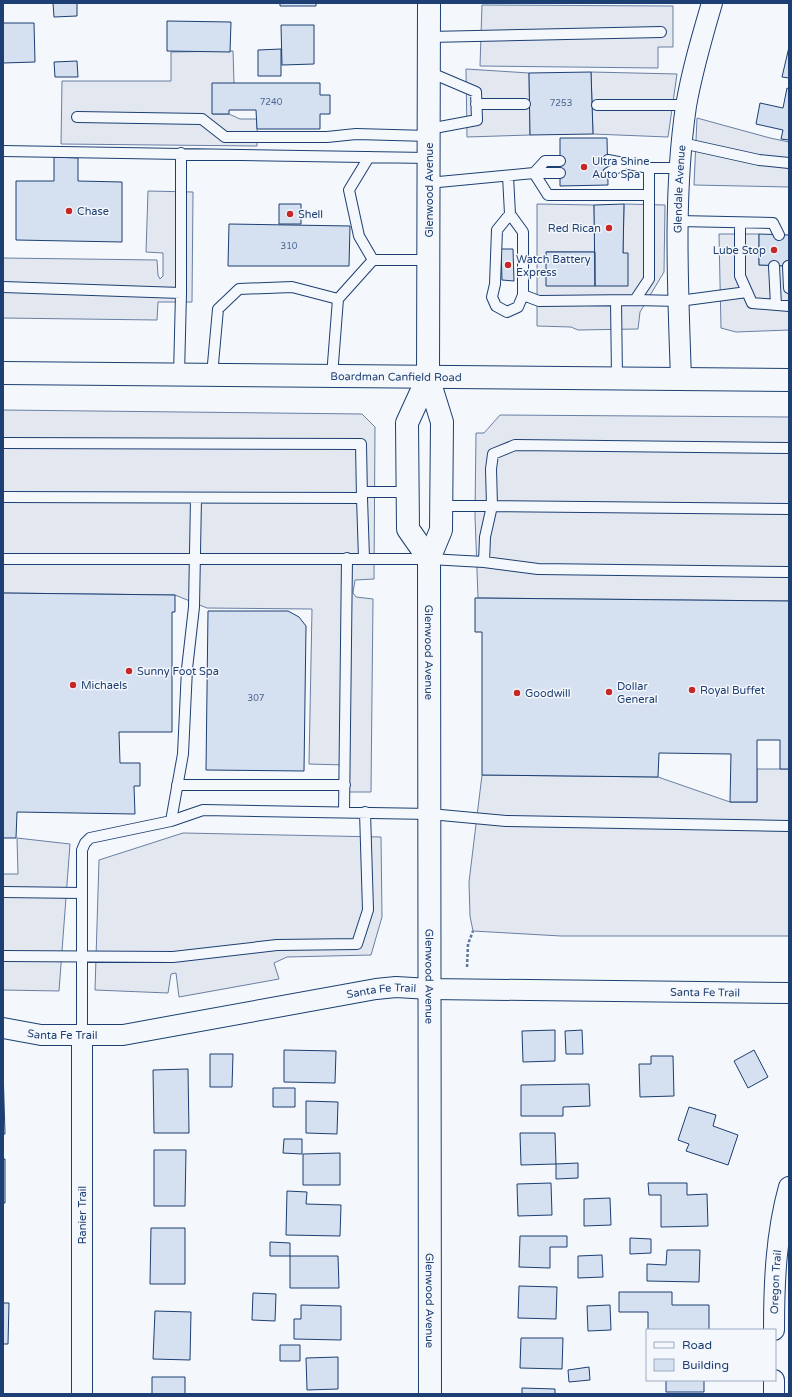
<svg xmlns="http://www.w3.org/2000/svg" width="792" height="1397" viewBox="0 0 792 1397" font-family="'Varela Round',sans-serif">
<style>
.parking{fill:#e3e8f0;stroke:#687fa3}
.building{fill:#d5e0f0;stroke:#1d3f73}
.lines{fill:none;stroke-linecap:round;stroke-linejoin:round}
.service-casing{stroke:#1d3f73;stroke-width:12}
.minor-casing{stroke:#1d3f73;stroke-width:22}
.tertiary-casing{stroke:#1d3f73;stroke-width:24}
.primary-casing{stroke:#1d3f73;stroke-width:24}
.path{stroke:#5e769c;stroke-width:2.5;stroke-dasharray:3 2;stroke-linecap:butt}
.service{stroke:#f4f7fb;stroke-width:10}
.minor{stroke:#f4f7fb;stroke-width:20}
.tertiary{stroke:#f4f7fb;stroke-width:22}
.primary{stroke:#f4f7fb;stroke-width:22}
.poi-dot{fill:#c62828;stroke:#f4f7fb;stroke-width:1.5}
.labels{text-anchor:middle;stroke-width:3;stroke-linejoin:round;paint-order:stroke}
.number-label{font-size:9px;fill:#4b6792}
.poi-label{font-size:11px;fill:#1d3f73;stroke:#f4f7fb;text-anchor:start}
.street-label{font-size:11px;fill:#1d3f73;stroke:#f4f7fb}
</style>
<rect width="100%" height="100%" fill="#f4f7fb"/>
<path class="parking" d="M482 5 673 6V47H658V68L480 66Z
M233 51 234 83 213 114H229L240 119H257V146L61 144 62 81H171V52Z
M466 69 529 73 530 135 467 137Z
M591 72 677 74 668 137 593 134Z
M697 118 770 138 789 142V187L694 185Z
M148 191 193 192 192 302H158L157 320 3 318V258L157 260 158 275 160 279 163 276V253L146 252Z
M537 204 594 205 595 252H546L623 253 624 204 665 205 664 272 640 312 638 329 578 330 571 327 537 326Z
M719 234H759V265L789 266V330L736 332 721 328Z
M3 410 362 414 375 427 374 579 355 580 353 593 356 597 373 599 371 792H344L345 765 309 764 312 609 207 608 175 595 3 593Z
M500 415 789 417V601L478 598 475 516 476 433H484Z
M757 769H789V936H561L473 931 470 916 469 882 482 775 658 777 730 802H757Z
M183 833 381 837 382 917 371 955 287 957 274 963 279 979 179 997 176 973 171 974 168 993 95 990 99 860Z
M17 838 70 844 59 991 3 990V874H18Z"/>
<path class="building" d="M53 3H77V16L54 17Z
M280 3H316V6H280Z
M167 21 231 22 230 52 167 51Z
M3 23H34L35 62 3 63Z
M281 25H314V64L282 65Z
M789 47V78L782 77Z
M281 49V76H258V50Z
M77 61 78 77H55L54 62Z
M591 72 593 134 530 135 529 73Z
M212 83H320V95H330V114H320V129H257L256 110H229V114H212Z
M787 88 789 89V140L781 139 783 130 756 124 760 103 783 108Z
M560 138H607L608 185 560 186Z
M54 157 78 158V181L122 182V242L16 240V181H54Z
M279 204H301V224H279Z
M624 204 623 253H628V286H595L594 205Z
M229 224 350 226 349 266H228Z
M759 234 789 235V266L759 265Z
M501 249H513L514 281 502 280Z
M546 252H595V286H546Z
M3 593 175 595V612H172V732H119L120 763H140V786H134L135 814 17 812 16 838H3Z
M475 598 789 601V769H780V740H757V802H730L731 754 659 753 658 777 482 775V632H475Z
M208 611H288L299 617 306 626 304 771 206 770Z
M555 1030V1061L523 1062 522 1031Z
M582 1030 583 1054H566L565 1031Z
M284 1050 336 1051 335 1083 284 1082Z
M754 1050 768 1077 748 1088 734 1061Z
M210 1054H233L232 1087H210Z
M651 1056H673L674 1096 640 1097 639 1064H651Z
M3 1069 5 1134H3Z
M188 1069 189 1133H154L153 1070Z
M589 1084 590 1106 563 1107V1116H521V1085Z
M273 1088H295V1107H273Z
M306 1101 338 1102 337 1134 306 1133Z
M689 1107 716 1115 713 1126 738 1135 728 1165 686 1151 689 1144 678 1140Z
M520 1133H555L556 1164 521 1165Z
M284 1139H302V1154L283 1153Z
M154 1150H186L185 1206H154Z
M340 1153V1185H303V1154Z
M3 1159H5V1203H3Z
M578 1163V1178L556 1179V1164Z
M551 1183 552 1215 518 1216 517 1184Z
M648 1183H687V1195L707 1194 708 1226 661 1227V1195H649Z
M287 1191 307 1192 306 1204 341 1205 340 1236 286 1235Z
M610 1198 611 1225 584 1226V1199Z
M151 1228H185V1284H150Z
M520 1236H567V1247H550V1268L519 1267Z
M630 1238 651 1239V1253L630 1254Z
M270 1242 290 1243V1256H270Z
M667 1250H700L699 1282 647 1281V1264L666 1265Z
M602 1255 603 1277 578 1278V1256Z
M290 1256H338L339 1288H290Z
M519 1286 557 1287 556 1319 518 1318Z
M619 1292H672V1305H709V1330H648V1312H619Z
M253 1293 276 1294 275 1321 252 1320Z
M3 1303H9L8 1344H3Z
M301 1305 341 1306V1340L294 1339V1319H301Z
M610 1305 611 1330 588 1331 587 1306Z
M155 1311 191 1312 190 1360 153 1359Z
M521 1338H563L562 1369 520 1368Z
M280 1345H300V1361H280Z
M338 1357V1389L307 1390 306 1358Z
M589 1367 590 1380 569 1382 568 1370Z
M152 1377H185V1394H152Z
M666 1380H704V1392H666Z
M522 1388 555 1389V1394H522Z"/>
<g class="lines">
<g class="service-casing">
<path id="service" d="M429 37 661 32
M476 104H525
M597 105H686
M77 117 202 119 225 137H327L356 134 429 136
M429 129 477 120 476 92 429 72
M682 143 759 160 789 163
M3 151 428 158
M181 153V293
M369 157 349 190 359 236 373 260H428
M608 160 649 168
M534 173 545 161H560
M534 173H560
M608 173 624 164
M508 176 510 214 523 232V295L518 307 507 312 496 306 492 297 495 284 497 230 510 214
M428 183 534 173 548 195H649
M678 221 773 223 779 235
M740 223V276L752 303 789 306
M774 266 776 305
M788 266 789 288
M3 287 181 293 179 375
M523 295 539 301 635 300 649 279V168H680
M338 299 373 260
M635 300 679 301 747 292
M616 301 617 378
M212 375 218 309 239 289 292 287 338 299 332 376
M3 443 361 444 362 498 3 497
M362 492H407
M362 498 364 558
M441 506H492L491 469 493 454 515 445 789 448
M3 559H429L484 562 538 569 789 572
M484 562 485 537 492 506 789 509
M177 785H345
M344 812 347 558
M171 821 183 754 187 669 194 607 196 498
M3 892 82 893
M3 956 173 957 277 945 357 944 368 910 365 812
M82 1035V850L85 843 90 838 171 821 203 810 430 814 506 821 789 826"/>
</g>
<g class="minor-casing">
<g id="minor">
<path id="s1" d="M681 379C678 288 673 196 686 106 692 71 702 37 712 3"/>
<path id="s2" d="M3 1028 41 1035H123L376 989 396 987 430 989 789 993"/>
<path d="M82 1035V1394"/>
<path id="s3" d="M774 1330C774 1282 776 1234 789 1187"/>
<path d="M774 1380V1394"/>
</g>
</g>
<g class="tertiary-casing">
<g id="tertiary">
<path id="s4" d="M429 3 428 377 442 422 441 530 429 559 430 1394"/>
<path d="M428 377 407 423 408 529 429 559"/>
</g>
</g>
<g class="primary-casing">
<g id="primary">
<path id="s5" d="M3 373 789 380"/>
</g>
</g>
<path class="path" d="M467 967 468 944 473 931"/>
<use href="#service" class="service"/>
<use href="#minor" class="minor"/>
<use href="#tertiary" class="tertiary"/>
<use href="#primary" class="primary"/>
</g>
<g class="poi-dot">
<circle cx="584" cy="167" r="4"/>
<circle cx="69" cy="211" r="4"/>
<circle cx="290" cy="214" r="4"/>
<circle cx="609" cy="228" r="4"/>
<circle cx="774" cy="250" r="4"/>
<circle cx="508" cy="265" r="4"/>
<circle cx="129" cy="671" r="4"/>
<circle cx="73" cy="685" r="4"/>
<circle cx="692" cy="690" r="4"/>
<circle cx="609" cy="692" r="4"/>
<circle cx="517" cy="693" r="4"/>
</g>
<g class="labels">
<g class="number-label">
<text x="271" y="105">7240</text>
<text x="561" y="106">7253</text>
<text x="289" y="249">310</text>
<text x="256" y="701">307</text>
</g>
<g class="poi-label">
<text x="592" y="165">Ultra Shine<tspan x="592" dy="13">Auto Spa</tspan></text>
<text x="77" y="215">Chase</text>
<text x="298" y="218">Shell</text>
<text x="601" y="232" text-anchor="end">Red Rican</text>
<text x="766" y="254" text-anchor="end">Lube Stop</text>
<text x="516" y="263">Watch Battery<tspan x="516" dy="13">Express</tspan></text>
<text x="137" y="675">Sunny Foot Spa</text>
<text x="81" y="689">Michaels</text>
<text x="617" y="690">Dollar<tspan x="617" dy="13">General</tspan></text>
<text x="700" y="694">Royal Buffet</text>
<text x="525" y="697">Goodwill</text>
</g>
<g class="street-label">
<text dy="4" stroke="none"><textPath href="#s1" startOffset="190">Glendale Avenue</textPath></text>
<text transform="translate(429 190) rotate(-90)" y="4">Glenwood Avenue</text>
<text dy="4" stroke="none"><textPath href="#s5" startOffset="393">Boardman Canfield Road</textPath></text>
<text dy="4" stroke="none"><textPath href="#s4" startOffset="654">Glenwood Avenue</textPath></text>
<text dy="4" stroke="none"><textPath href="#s4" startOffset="978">Glenwood Avenue</textPath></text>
<text dy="4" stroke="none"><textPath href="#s2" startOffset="707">Santa Fe Trail</textPath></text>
<text dy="4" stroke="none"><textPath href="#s2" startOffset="383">Santa Fe Trail</textPath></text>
<text dy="4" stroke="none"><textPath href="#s2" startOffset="60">Santa Fe Trail</textPath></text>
<text transform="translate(82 1215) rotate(-90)" y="4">Ranier Trail</text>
<text dy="4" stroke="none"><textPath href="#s3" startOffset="48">Oregon Trail</textPath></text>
<text dy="4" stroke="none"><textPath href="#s4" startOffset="1302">Glenwood Avenue</textPath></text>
</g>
</g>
<rect width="792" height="1397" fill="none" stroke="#1d3f73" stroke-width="8"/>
<rect x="646" y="1329" width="130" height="52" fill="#f4f7fb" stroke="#9eadc5"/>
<rect x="654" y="1342" width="20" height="6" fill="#f4f7fb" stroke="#9eadc5"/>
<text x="682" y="1349" font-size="12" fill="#1d3f73">Road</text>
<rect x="654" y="1359" width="20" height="12" fill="#d5e0f0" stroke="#9eadc5"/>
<text x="682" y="1369" font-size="12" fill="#1d3f73">Building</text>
</svg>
